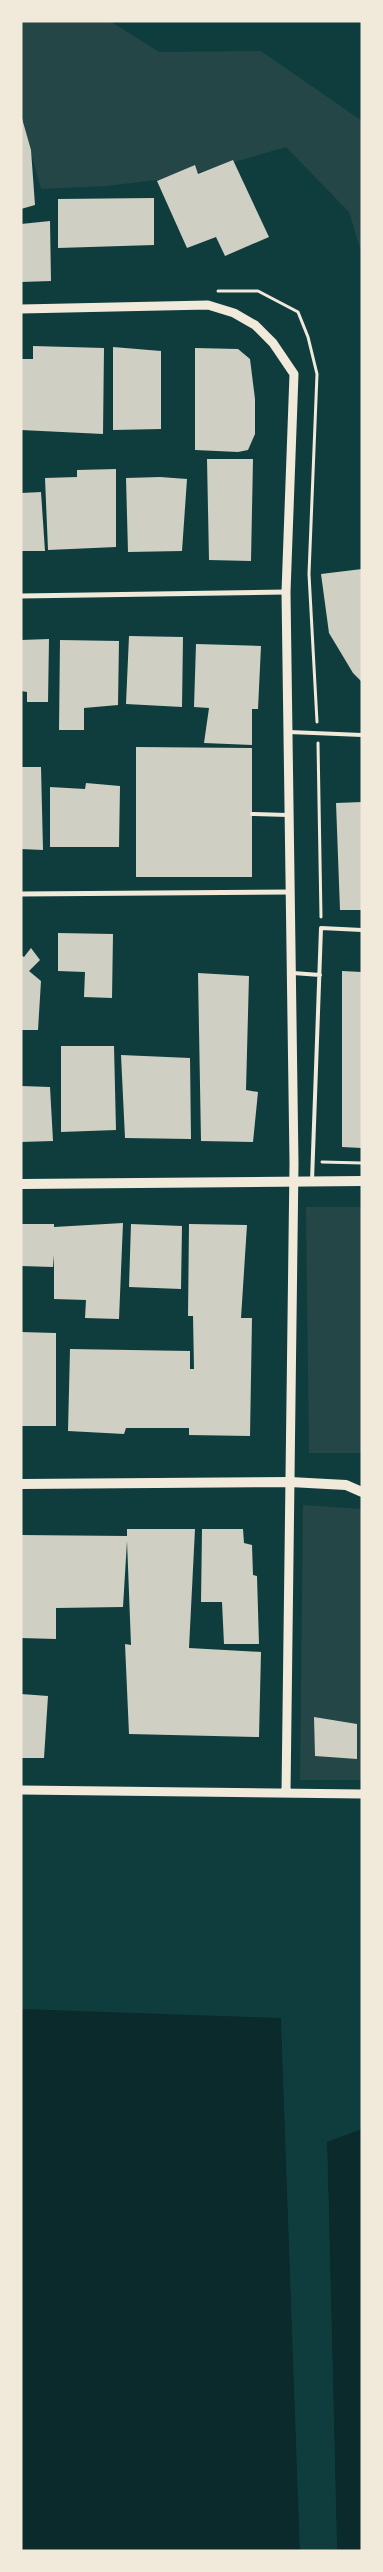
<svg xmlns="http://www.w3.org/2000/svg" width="383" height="2572" viewBox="0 0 383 2572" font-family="'Sofia Sans Condensed',sans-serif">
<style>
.green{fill:#244646}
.water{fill:#0a2a2b}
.pier{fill:#0f3d3e}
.building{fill:#cfcfc3}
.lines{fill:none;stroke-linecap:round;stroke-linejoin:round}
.path{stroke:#f1e9da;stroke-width:3}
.service{stroke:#f1e9da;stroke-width:4}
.minor{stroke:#f1e9da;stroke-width:5}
.tertiary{stroke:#f1e9da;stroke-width:9}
.secondary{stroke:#f1e9da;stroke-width:10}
</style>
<rect width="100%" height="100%" fill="#0f3d3e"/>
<path class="green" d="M21 21H110L159 52 261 51 362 121V254L349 212 286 147 182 177 106 186 41 189 21 117Z
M306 1207H362V1453H309Z
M303 1505 362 1509V1780H300Z"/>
<path class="water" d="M21 2009 281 2018 300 2551H21Z
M362 2129V2551H337L327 2142Z"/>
<path class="pier" d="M281 2016 284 2018 303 2551H300Z
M326 2140 327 2142 337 2551H334Z"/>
<path class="building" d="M21 115 31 150 35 205 21 209Z
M233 160 269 237 225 256 216 237 187 248 157 181 195 165 198 174Z
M154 198V245L58 248V199Z
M50 221 51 281 21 282V224Z
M33 346 104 348 103 434 21 430V359H33Z
M113 347 161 351V429L113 430Z
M195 348 238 349 250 359 255 399V434L248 450 238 452 195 450Z
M207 459H253L251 561 209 560Z
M116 469V547L48 550 45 478 77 477V470Z
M160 477 187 479 182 551 128 552 126 478Z
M41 492 45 551H21V493Z
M362 569V682L353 673 329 633 321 574Z
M129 636 183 637 182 707 126 704Z
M49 639 48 702H27V692L21 691V640Z
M60 640 119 641 118 705 84 708V730H59Z
M196 644 261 646 258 709H252V745L204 743 209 708 194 707Z
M136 747 252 748V877H136Z
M21 767H41L43 850 21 849Z
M86 783 120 786 119 847H50V787L85 789Z
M362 802V910H340L336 803Z
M58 933 113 934 112 998 84 997 85 972 58 971Z
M31 948 40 960 29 971 41 981 38 1030H21V955L24 957Z
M342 971 362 972V1148L342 1147Z
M198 973 249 976 246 1090 258 1092 253 1142 201 1141Z
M61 1046H114L116 1130 61 1132Z
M121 1055 190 1058 191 1139 125 1138Z
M21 1086 50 1087 53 1141 21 1142Z
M123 1223 119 1319 85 1318 86 1300 54 1299V1255L53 1267 21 1266V1224H54V1227Z
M131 1224 182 1226 181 1289 129 1287Z
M189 1224 247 1225 241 1318H252L250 1436 189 1435V1428H126L124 1434 68 1431 70 1349 190 1351V1369H194L193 1316H188Z
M21 1332 56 1333V1426H21Z
M127 1529H195L189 1648 261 1652 259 1737 129 1734 125 1644 131 1645 127 1541 123 1607 56 1608V1639L21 1638V1535L127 1536Z
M202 1529H243L244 1543 252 1545 253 1575 257 1576 259 1644H224L222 1602H201Z
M21 1694 48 1696 44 1758H21Z
M314 1717 357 1724V1759L315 1756Z"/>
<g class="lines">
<path class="path" d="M218 291H258L298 312 308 337 317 374 309 574 317 722
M318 743 321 917
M322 1162 362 1163"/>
<path class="service" d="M289 732 362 735
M252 814 288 815
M293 973 320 975
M312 1181 321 928 362 930"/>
<path class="minor" d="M21 596 286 592
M21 894 291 892"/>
<path class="tertiary" d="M21 309 208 305 234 313 255 325 273 343 294 374 286 592 294 1163 286 1793
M21 1790 362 1794"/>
<path class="secondary" d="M21 1184 362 1181
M21 1484 290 1482 346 1485 362 1492"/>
</g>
<rect width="383" height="2572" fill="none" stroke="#f1e9da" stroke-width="45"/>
</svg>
